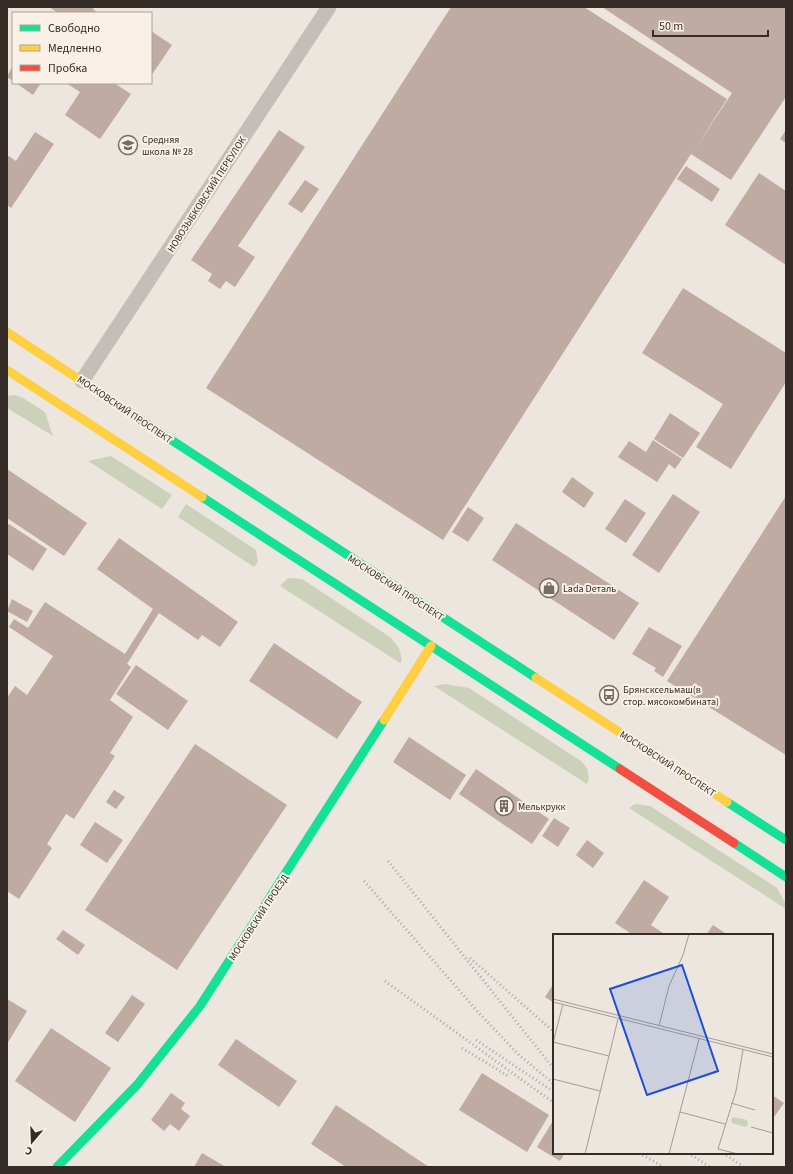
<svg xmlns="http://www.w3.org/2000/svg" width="793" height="1174" viewBox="0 0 793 1174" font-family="'Source Sans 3',sans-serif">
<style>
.green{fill:#ccd1ba}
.building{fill:#bfaba1}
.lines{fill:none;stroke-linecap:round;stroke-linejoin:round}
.street{stroke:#c5beb8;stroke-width:15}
.fast{stroke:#16e098;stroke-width:9}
.slow{stroke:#ffcf43;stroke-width:9}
.jam{stroke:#f24e42;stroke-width:9}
.rail{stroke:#aca7a3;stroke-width:3;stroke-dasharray:1 3;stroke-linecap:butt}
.labels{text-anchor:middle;stroke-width:4;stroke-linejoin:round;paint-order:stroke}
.poi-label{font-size:10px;fill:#362c27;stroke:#f9f1e7;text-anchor:start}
.street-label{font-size:10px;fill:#362c27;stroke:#f9f1e7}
.inset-road{fill:none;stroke:#a39c95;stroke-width:1}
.view{fill:#1d4ed8;fill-opacity:0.15;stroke:#1d4ed8;stroke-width:2}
.inset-edge{fill:none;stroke:#362c27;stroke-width:2}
</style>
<rect width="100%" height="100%" fill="#ece6df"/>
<path class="green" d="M14 395 23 398 45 412 53 436 7 408V396Z
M111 456 172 495 162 509 88 461Z
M186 504 256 550 258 562 254 567 178 517Z
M288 578 302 579 390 637 399 648 402 660 400 663 280 586Z
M445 684 469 688 581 761 587 768 589 779 587 784 434 686Z
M635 804 650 806 777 888 786 904V909L629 808Z"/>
<path class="building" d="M49 7H94L93 9 98 13H58Z
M451 7H584L727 99 693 152 732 93 602 7H786V97L731 180 691 154 443 540 206 388Z
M151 31 172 45 151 76Z
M13 65V81L7 77Z
M16 83H41L33 95Z
M66 83H114L131 94 100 139 65 115 80 92Z
M279 130 305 147 238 246 255 257 235 287 226 281 220 289 208 281 212 274 191 260Z
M786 130V143L780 139Z
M35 132 54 144 11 208 7 205V155L16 161Z
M686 166 720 189 712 202 677 179Z
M759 173 786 191V265L725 225Z
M305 180 319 189 302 213 288 204Z
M683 288 786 353V382L731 469 696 447 723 404 642 353Z
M670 413 700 433 683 458 654 439Z
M653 440 682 459 675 469 669 464 657 482 618 457 629 441 646 452Z
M7 469 87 523 64 556 7 518Z
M572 477 594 493 584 508 562 492Z
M673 494 700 512 659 573 632 555Z
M786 496V755L667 681Z
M625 499 646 513 626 543 605 529Z
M468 507 484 518 468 542 452 532Z
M516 523 639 603 614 640 492 560Z
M9 524 47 549 33 571 7 554V526Z
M119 538 238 622 220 647 202 635 198 640 159 613 127 664 131 667 110 700 133 717 110 753 115 756 74 819 66 814 47 844 52 848 19 899 7 891V698L15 686 27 695 53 656 9 627 14 619 28 628 45 602 125 654 153 609 97 569Z
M12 599 33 611 27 622 7 611Z
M649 627 682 646 663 677 654 671 656 668 632 654Z
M274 643 362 702 337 739 249 681Z
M136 665 188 701 168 730 116 694Z
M409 737 466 775 450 800 393 762Z
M195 744 287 805 177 970 85 910Z
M476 769 549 819 532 844 459 794Z
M114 790 125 797 116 809 106 802Z
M554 818 570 828 558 847 542 836Z
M95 822 123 840 107 863 80 845Z
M587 840 604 853 593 868 576 855Z
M644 880 669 897 651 925 666 935H633L615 923Z
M713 925 728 935H706Z
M63 930 85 945 78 955 56 939Z
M554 983V1003L545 997Z
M132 995 145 1004 118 1042 105 1033Z
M7 999 27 1011 7 1044Z
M51 1028 111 1068 75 1122 15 1081Z
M236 1039 297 1081 279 1107 218 1065Z
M482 1073 549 1115 527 1152 459 1110Z
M171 1093 185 1103 181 1109 190 1116 179 1131 170 1124 164 1131 151 1120Z
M772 1095 784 1103 772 1120Z
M336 1105 429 1167H346L311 1144Z
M554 1119V1153H565L560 1161 537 1147Z
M202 1153 226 1167H194Z"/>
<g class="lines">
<path class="street" d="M82 381 329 7"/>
<path class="fast" d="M130 413 536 678
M202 497 620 769
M727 802 786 840
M734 843 786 877
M57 1167 137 1085 200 1006 384 720"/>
<path class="slow" d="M7 332 130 413
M7 370 202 497
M536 678 727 802
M384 720 431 646"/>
<path class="jam" d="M620 769 734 843"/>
<path class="rail" d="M388 861 554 1069
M364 881 478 1012 519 1055 554 1084
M470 958 554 1032
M385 981 554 1103
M476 1040 554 1092
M462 1048 508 1076
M639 1153 664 1167
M688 1153 710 1167
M723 1153 744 1167"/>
</g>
<defs>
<g id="school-ring" transform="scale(1)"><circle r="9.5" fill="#f9f1e7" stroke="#766d67" stroke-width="1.5"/><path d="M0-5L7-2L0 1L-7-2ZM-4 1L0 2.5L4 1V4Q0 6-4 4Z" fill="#766d67"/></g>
<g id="shop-ring" transform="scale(1)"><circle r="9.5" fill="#f9f1e7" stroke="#766d67" stroke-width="1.5"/><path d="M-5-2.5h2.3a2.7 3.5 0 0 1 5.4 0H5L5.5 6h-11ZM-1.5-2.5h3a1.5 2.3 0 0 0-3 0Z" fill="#766d67"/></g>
<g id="bus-ring" transform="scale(1)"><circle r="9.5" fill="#f9f1e7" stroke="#766d67" stroke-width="1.5"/><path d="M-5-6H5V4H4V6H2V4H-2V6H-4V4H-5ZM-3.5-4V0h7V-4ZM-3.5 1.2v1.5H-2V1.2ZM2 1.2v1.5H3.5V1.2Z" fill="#766d67"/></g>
<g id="building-ring" transform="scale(1)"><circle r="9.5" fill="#f9f1e7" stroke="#766d67" stroke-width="1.5"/><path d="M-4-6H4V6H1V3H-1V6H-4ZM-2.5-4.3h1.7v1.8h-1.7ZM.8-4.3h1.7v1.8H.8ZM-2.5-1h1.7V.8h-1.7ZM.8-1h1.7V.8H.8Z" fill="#766d67"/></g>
</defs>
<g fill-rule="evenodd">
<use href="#school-ring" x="128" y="145"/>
<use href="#shop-ring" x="549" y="588"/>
<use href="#bus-ring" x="609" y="695"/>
<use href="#building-ring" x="504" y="806"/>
</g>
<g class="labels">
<g class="poi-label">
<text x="142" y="143">Средняя<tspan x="142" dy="12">школа № 28</tspan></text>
<text x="563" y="592">Lada Dеталь</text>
<text x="623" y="693">Брянсксельмаш(в<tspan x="623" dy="12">стор. мясокомбината)</tspan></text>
<text x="518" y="810">Мелькрукк</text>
</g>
<g class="street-label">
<text transform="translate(206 194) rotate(-57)" y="4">НОВОЗЫБКОВСКИЙ ПЕРЕУЛОК</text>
<text transform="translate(125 409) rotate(34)" y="4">МОСКОВСКИЙ ПРОСПЕКТ</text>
<text transform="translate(396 587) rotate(33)" y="4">МОСКОВСКИЙ ПРОСПЕКТ</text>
<text transform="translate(668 763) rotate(33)" y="4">МОСКОВСКИЙ ПРОСПЕКТ</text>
<text transform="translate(258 917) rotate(-57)" y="4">МОСКОВСКИЙ ПРОЕЗД</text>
</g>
</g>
<g transform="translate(553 934)">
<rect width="220" height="220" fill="#ece6df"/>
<path d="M181 183 194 186 195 191 192 193 179 189 178 185Z" fill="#ccd1ba"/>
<path class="inset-road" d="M0 65 220 120M0 68 220 123M106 92 116 52 130 21 136 0M0 108 56 122M0 109 10 70M0 145 47 157M178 169 202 176M127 178 172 190M198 193 220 199M32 220 65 85M116 220 146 105M185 220 165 215 183 157 190 116"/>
<path class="view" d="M129 31 165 137 94 161 57 55Z"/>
<rect width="220" height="220" class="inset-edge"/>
</g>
<rect width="793" height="1174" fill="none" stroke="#362c27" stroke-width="16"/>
<rect x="12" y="12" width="140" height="72" fill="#f9f1e7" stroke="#aba29a"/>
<rect x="20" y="25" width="20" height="6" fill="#16e098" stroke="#aba29a"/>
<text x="48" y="32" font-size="12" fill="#362c27">Свободно</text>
<rect x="20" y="45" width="20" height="6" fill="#ffcf43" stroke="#aba29a"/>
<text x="48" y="52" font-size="12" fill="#362c27">Медленно</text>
<rect x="20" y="65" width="20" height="6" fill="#f24e42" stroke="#aba29a"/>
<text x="48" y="72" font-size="12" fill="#362c27">Пробка</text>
<g transform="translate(32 1142) rotate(199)" stroke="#f9f1e7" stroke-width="3" paint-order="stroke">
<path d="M0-3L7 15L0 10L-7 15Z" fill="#362c27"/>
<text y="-6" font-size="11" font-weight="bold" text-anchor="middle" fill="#362c27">С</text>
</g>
<path d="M653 30v6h115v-6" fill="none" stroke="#362c27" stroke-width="2"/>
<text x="659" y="30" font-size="12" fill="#362c27" stroke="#f9f1e7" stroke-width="3" paint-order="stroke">50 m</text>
</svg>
